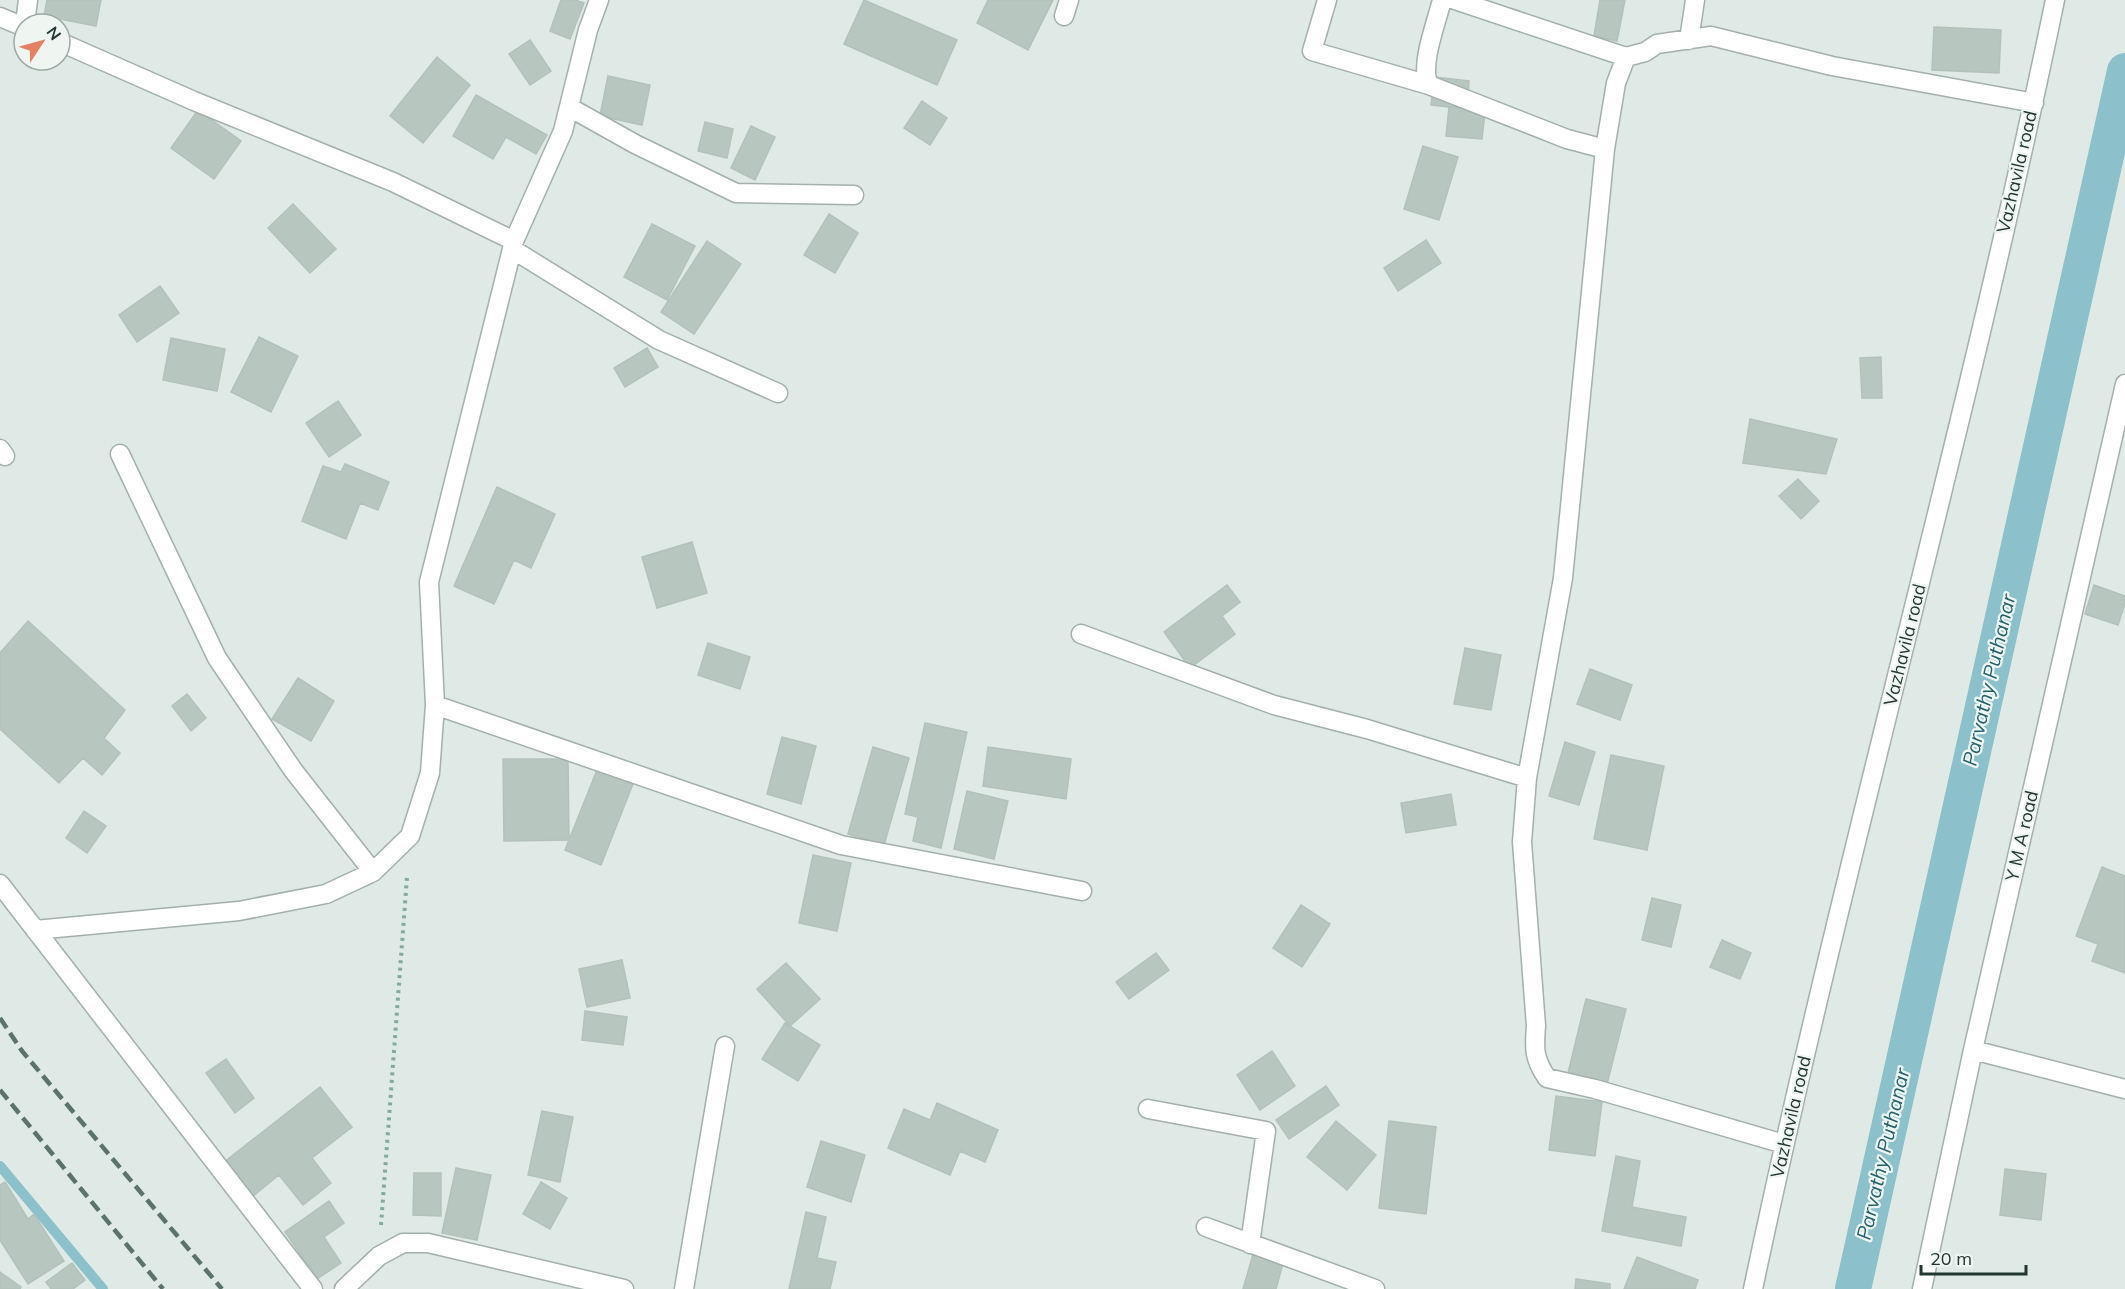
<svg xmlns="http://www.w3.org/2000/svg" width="2125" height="1289" viewBox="0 0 2125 1289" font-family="Mulish,sans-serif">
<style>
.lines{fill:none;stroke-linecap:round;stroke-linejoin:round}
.stream{stroke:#8cc0ca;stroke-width:10}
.canal{stroke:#8cc0ca;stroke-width:36}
.building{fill:#b8c6c0;stroke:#b2c2bb;stroke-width:1.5}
.street-casing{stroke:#a3b0ab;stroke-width:21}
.path{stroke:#82aa9d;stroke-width:4;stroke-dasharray:3 4.5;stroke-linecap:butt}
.street{stroke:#fff;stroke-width:18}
.rail{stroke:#5c736d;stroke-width:4.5;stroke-dasharray:12 6;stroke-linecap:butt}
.labels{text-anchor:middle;stroke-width:4.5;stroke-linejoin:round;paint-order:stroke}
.street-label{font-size:18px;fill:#223731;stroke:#eff6f2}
.water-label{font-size:20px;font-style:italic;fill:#22616d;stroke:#eff6f2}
</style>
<rect width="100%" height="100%" fill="#dfe9e5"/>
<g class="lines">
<path class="stream" d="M0 1166 103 1289"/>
<path class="canal" d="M1853 1289 2125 71"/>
</g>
<path class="building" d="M47 0H101L96 26 44 16Z
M561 0H575L584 3 570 39 550 31Z
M864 0 957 40 937 85 844 44Z
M988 0H1053L1028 50 977 23Z
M1600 0H1625L1617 41 1594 36Z
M1934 27 2001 30 1999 73 1932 70Z
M530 40 551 71 530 85 509 54Z
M437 57 470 85 423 143 390 116Z
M608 76 650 85 642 125 600 116Z
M1434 77 1469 81 1467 109 1431 105Z
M476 95 547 135 536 154 506 137 493 159 453 136Z
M922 101 947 118 930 145 904 128Z
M1449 107 1485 111 1482 139 1446 136Z
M198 110 241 141 214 179 171 148Z
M705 122 733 129 727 158 698 151Z
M751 126 775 137 755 180 731 168Z
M1423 146 1458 157 1439 220 1404 209Z
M293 204 336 249 310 273 268 228Z
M829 214 858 233 835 273 804 255Z
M652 224 695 246 667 300 624 277Z
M1426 240 1441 263 1398 291 1384 268Z
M707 241 741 264 694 334 661 312Z
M160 286 179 313 137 342 119 315Z
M259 337 298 356 271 412 231 392Z
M171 338 225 349 217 391 163 380Z
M647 348 658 367 625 387 614 368Z
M1881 357 1882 398H1862L1860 358Z
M338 401 361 435 329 457 306 423Z
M1750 419 1837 439 1826 474 1743 463Z
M345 464 389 482 378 510 360 503 346 539 302 521 323 466 341 472Z
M1798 479 1819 501 1801 519 1779 496Z
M497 487 555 514 531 568 514 560 494 604 454 586Z
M692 542 707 593 657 608 642 557Z
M1227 585 1240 602 1222 616 1235 634 1190 668 1164 632Z
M2094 585 2125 596V604L2118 625 2085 614Z
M28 621 125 710 104 738 120 753 102 775 83 758 59 783 0 729V653Z
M708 643 750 657 740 689 698 675Z
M1465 648 1501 655 1491 710 1454 704Z
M1590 669 1632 685 1620 720 1577 704Z
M298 678 334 701 311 741 272 719Z
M187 694 206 718 191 731 172 706Z
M925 723 967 732 941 848 913 841 918 817 905 814Z
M782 737 816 746 801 804 767 794Z
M1565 742 1595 752 1579 805 1549 796Z
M873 747 909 758 884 845 848 834Z
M988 747 1071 759 1066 799 983 786Z
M1611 755 1664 766 1647 850 1594 839Z
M503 759H568L569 840 504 841Z
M597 770 633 784 601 865 565 850Z
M967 791 1008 801 994 859 954 849Z
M1451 794 1456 825 1406 833 1401 803Z
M84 811 106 826 87 853 66 838Z
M813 855 851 863 837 931 799 923Z
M2102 867 2125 876V973L2092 961 2098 944 2076 936Z
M1652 898 1681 905 1671 947 1642 940Z
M1301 905 1330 924 1302 967 1273 948Z
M1722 940 1751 953 1740 979 1710 967Z
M1156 953 1169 970 1129 999 1116 982Z
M622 960 630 998 587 1007 579 969Z
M786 963 820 999 790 1026 757 989Z
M1586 999 1626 1009 1607 1084 1568 1073Z
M585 1011 627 1017 623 1045 582 1040Z
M785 1023 820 1045 798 1081 762 1059Z
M1272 1051 1295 1086 1260 1110 1237 1075Z
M226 1059 254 1098 235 1113 206 1073Z
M1326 1086 1339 1105 1289 1139 1276 1120Z
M320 1087 352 1127 312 1158 331 1183 303 1205 279 1175 247 1201 219 1166Z
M1556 1096 1602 1102 1595 1156 1549 1150Z
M937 1103 998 1130 985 1162 960 1151 950 1175 888 1148 904 1109 930 1120Z
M542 1111 573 1117 560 1182 528 1175Z
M1336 1121 1376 1155 1347 1190 1307 1157Z
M1389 1121 1436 1127 1426 1214 1379 1208Z
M821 1141 865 1155 851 1202 807 1187Z
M1616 1156 1640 1161 1632 1207 1686 1217 1681 1246 1602 1231Z
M456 1168 491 1175 477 1240 442 1233Z
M2005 1169 2046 1174 2041 1220 2000 1215Z
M414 1173H441V1216L413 1215Z
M5 1182 28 1219 34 1214 64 1261 28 1284 0 1240V1185Z
M541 1182 567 1198 550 1229 523 1214Z
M329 1201 344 1223 324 1237 341 1263 317 1279 285 1232Z
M806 1212 826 1217 817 1258 836 1262 830 1289H789Z
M1254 1251 1284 1260 1276 1289H1243Z
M1637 1257 1698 1280 1695 1289H1624Z
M72 1263 85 1280 73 1289H51L46 1282Z
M0 1272 21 1287 20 1289H0Z
M1576 1279 1610 1284V1289H1575Z"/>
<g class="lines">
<g class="street-casing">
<path id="street" d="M1327 0 1312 51 1429 85
M1442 0C1437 21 1419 66 1429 85L1567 139 1605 149
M1455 0 1626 57
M1064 16 1069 0
M0 17 24 27
M25 24 28 0
M1689 40 1695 0
M60 42 194 101 393 182 514 241
M569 107 635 144 736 193 854 195
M512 249 659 340 778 393
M0 449 5 456
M120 454 217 658 293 770 373 872
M1081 634 1274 705 1367 729 1527 778
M435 705 841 845 1082 891
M0 884 313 1289
M35 930 239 911 326 894 373 872 410 836 430 773 435 705 429 582 514 241 563 131 588 30 599 0
M1973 1050 2125 1089
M1148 1109 1266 1131 1250 1244
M1784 1144 1595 1089 1547 1078C1534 1059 1534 1049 1536 1026L1522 842 1527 778 1563 578 1605 149 1616 83 1626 57 1645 52 1657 44 1711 36 1832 66 2034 103
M1206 1227 1375 1289
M344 1289 379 1256 403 1243H428L624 1289
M684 1289 725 1046
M1753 1289C1844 857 1966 432 2055 0
M1922 1289 1973 1050 2125 384"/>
</g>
<path class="path" d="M381 1225 407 877"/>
<use href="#street" class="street"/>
<path class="rail" d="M0 1018 22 1051 222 1289
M0 1090 163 1289"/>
</g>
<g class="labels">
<g class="street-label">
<text transform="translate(2017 172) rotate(-77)" y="6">Vazhavila road</text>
<text transform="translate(1905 645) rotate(-76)" y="6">Vazhavila road</text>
<text transform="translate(2022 836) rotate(-77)" y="6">Y M A road</text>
<text transform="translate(1791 1117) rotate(-77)" y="6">Vazhavila road</text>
</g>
<g class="water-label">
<text transform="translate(1989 680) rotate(-77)" y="7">Parvathy Puthanar</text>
<text transform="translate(1883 1154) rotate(-77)" y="7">Parvathy Puthanar</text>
</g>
</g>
<g transform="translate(42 42) rotate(54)"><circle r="28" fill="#eff6f2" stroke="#9daaa5" stroke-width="1.5"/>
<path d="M0-4.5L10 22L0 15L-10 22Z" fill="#e58162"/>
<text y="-9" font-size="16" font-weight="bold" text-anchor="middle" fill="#223731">N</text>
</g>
<path d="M1921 1265v9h105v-9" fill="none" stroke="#223731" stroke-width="3"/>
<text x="1930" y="1265" font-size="18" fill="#223731" stroke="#eff6f2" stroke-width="4.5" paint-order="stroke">20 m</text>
</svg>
